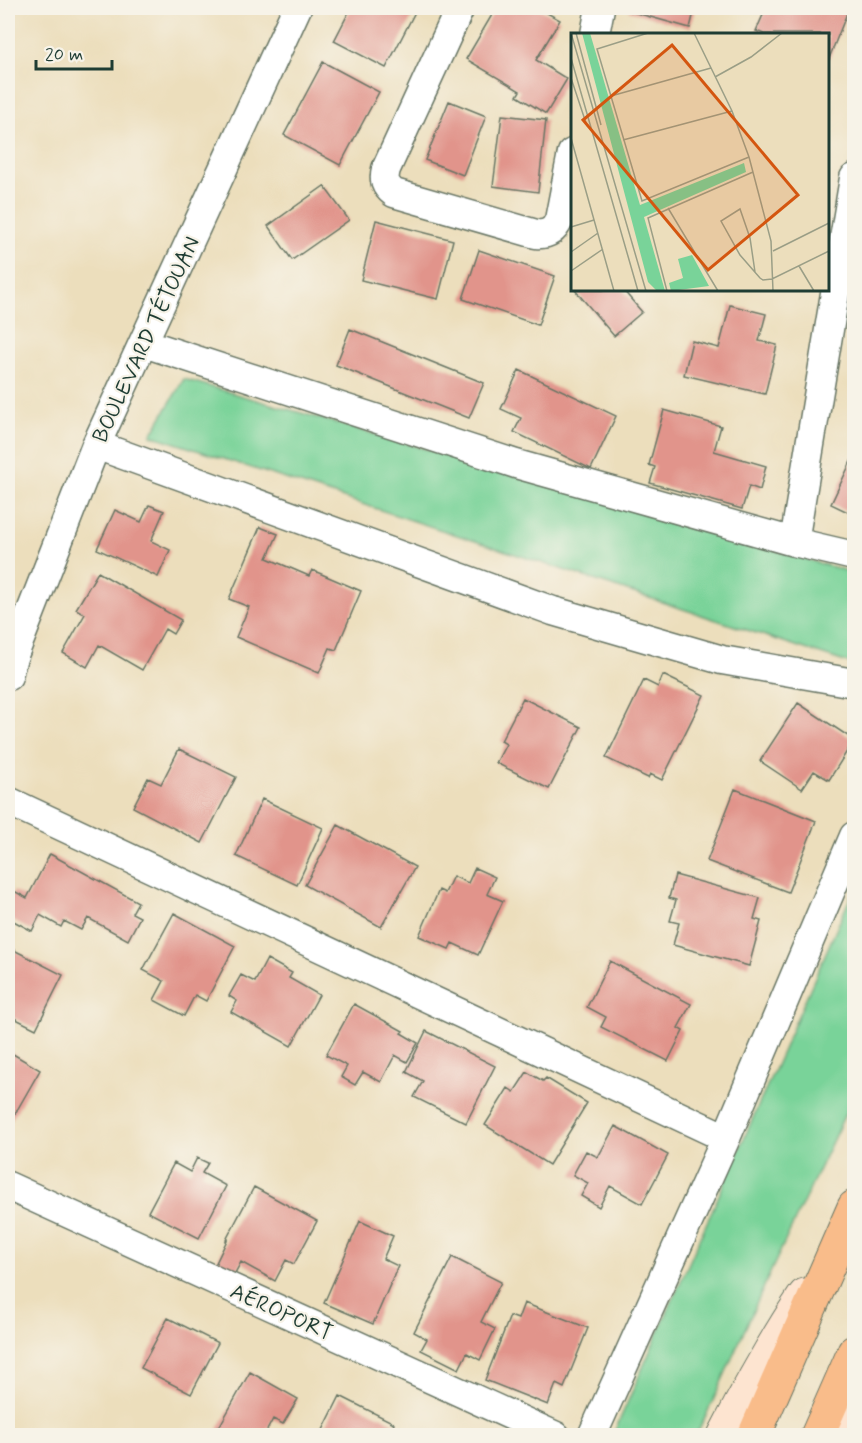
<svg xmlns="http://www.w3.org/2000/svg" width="862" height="1443" viewBox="0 0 862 1443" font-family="Mynerve,sans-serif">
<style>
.green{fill:#79d399;stroke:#4c8866;stroke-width:1.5}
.building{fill:#e1948b}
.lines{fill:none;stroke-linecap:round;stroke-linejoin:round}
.minor-casing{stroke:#677564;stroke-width:31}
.secondary-casing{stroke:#677564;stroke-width:35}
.trunk-casing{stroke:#677564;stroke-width:35}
.minor{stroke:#fff;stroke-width:28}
.secondary{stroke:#fde4d0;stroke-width:33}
.trunk{stroke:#f9bc8a;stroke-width:33}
.labels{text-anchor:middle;stroke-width:4.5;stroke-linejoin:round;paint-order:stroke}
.street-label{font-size:22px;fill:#1f3d34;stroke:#f7f3e8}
.inset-road{fill:none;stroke:#9a9e86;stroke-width:1.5}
.view{fill:#d45610;fill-opacity:0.15;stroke:#d45610;stroke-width:3}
.inset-edge{fill:none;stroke:#1f3d34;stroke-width:3}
</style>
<rect width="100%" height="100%" fill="#f7f3e8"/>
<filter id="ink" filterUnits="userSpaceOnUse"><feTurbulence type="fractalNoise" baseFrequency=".0167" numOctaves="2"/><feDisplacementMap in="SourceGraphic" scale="12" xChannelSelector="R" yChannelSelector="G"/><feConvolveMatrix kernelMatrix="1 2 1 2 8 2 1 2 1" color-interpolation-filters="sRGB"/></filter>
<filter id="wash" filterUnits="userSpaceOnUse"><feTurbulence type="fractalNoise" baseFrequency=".008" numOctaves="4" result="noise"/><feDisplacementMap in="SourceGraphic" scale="24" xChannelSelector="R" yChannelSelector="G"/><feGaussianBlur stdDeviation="1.35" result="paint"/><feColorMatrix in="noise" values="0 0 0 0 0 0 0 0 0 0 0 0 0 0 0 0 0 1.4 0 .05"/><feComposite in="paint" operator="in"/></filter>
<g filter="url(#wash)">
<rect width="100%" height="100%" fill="#ecdebc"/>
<path class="green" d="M184 379 854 573V665L151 435Z
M854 889V1095L771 1271 712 1403 696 1435H613Z"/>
<g id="blocks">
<path class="building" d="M351 8H417L386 68 334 41Z
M496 8H538L560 20 536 60 567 79 546 114 517 96 520 91 466 59Z
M630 8H695L690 28 629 11Z
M766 8H849L828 61V34H764L756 31Z
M323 62 379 92 340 165 284 135Z
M449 101 486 116 463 175 425 160Z
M502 115 546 120 538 192 493 186Z
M324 186 349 220 292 260 268 226Z
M376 220 453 240 438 299 361 280Z
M479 250 555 276 538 325 463 299Z
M575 290H623L642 312 614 336Z
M730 305 766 314 759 341 777 345 765 394 684 375 692 341 719 348Z
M350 329 484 383 469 418 336 365Z
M519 370 616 416 591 469 514 432 521 418 501 409Z
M664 410 721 426 714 451 766 466 760 490 749 486 742 509 650 483 655 467 649 465Z
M854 455V515L831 504Z
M149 505 164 511 151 541 170 550 158 577 97 549 115 510 141 522Z
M260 527 278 534 267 558 309 576 312 570 361 591 336 650 330 648 319 673 236 637 249 607 229 599Z
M98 572 181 620 173 634 165 629 142 670 99 645 87 667 63 653 85 614 76 609Z
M663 675 704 695 662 780 650 774 648 778 606 758 644 680 658 687Z
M523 698 581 727 549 789 496 763 506 744 501 741Z
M798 703 854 740 829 780 814 771 802 789 760 761Z
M179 749 236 777 202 843 133 807 148 778 161 784Z
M735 789 816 821 788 892 707 861Z
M262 799 323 828 297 885 236 856Z
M338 825 415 867 381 927 305 885Z
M50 854 138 902 132 913 140 917 128 940 88 918 81 930 64 921 61 927 40 915 32 931 8 918V903L14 891 27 898Z
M475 868 495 877 487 894 503 901 478 955 452 943 449 949 419 936 439 890 445 893 453 876 468 883Z
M675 875 760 898 754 919 761 921 749 966 673 945 679 923 670 921 676 900 669 898Z
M174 913 235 946 206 1001 195 995 184 1016 154 1000 164 981 143 970Z
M8 947 63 975 36 1029 8 1015Z
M267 959 292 973 289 978 319 995 291 1046 231 1012 237 1001 229 996 241 975 255 982Z
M610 961 691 1004 678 1028 683 1031 668 1061 601 1027 606 1017 587 1007Z
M354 1004 403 1031 401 1033 418 1043 407 1062 395 1055 381 1082 363 1072 355 1085 341 1077 347 1066 326 1055Z
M426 1031 495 1066 466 1123 414 1097 423 1081 406 1072Z
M8 1051 40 1070 8 1126Z
M527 1072 543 1081 546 1078 587 1103 549 1165 485 1125 508 1088 514 1092Z
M615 1126 668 1155 642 1204 610 1186 599 1207 581 1196 588 1183 573 1175 586 1151 598 1157Z
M197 1158 208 1163 202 1173 226 1186 199 1238 148 1212 174 1163 190 1172Z
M254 1187 317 1221 294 1264 286 1260 275 1281 241 1262 234 1275 215 1265 227 1240H226Z
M360 1221 393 1236 383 1259 398 1266 373 1324 324 1303Z
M452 1257 501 1282 481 1322 495 1329 480 1360 467 1353 459 1369 421 1350 427 1339 414 1332Z
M524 1303 588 1328 564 1388 556 1384 548 1405 485 1380 510 1316 518 1319Z
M168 1318 218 1343 191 1394 141 1368Z
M250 1372 298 1399 283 1424 273 1419 264 1436H229L218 1429Z
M340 1396 394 1423 388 1436H320Z"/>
</g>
</g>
<g filter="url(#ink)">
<use href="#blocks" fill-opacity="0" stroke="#677564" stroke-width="1.5"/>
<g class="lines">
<g class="minor-casing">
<path id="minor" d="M460 8 386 169C383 180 385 186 394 193L536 234C548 235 554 231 559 220L572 153
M595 34 600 8
M144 343 516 464 794 542 854 556
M96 445 553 611 722 660 854 683
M794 542 854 178
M8 676 12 660 96 445 297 8
M8 801 726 1138
M8 1186 556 1436
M592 1436 726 1138 854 836"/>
</g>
<g class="secondary-casing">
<path id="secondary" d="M724 1436C749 1387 775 1340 805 1295
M847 1436 854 1415"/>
</g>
<g class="trunk-casing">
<path id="trunk" d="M754 1436 854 1207
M817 1436 854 1352"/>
</g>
<use href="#minor" class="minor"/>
<use href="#secondary" class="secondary"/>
<use href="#trunk" class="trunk"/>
</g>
</g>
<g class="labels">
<g class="street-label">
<text transform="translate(145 339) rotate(-65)" y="8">BOULEVARD TÉTOUAN</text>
<text transform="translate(282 1311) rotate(24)" y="8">AÉROPORT</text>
</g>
</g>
<g transform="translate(571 33)">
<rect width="258" height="258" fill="#ecdebc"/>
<path d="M11 0H19L69 172 173 130 175 139 73 184 94 258H86L77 249ZM121 222 138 253 100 258 98 250 112 245 107 226Z" fill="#79d399"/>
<path class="inset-road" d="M0 0 75 258M5 0 30 92M77 0 26 16 71 168 178 124M123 0 161 78 178 124 200 208 202 258M0 25 67 258M144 44 180 24 211 0M0 45 16 93M40 63 140 35M0 105 43 258M52 107 161 78M97 175 147 258M0 194 23 187M202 218 258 190M0 219 27 200M228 233 243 258M0 238 32 216M184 239 179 205 169 176 150 188 169 222 189 245 192 247 201 246 258 218M96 258 77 185 182 139"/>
<path class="view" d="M101 12 227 162 137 237 12 87Z"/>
<rect width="258" height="258" class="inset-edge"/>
</g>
<rect width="862" height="1443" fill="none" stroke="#f7f3e8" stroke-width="30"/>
<path d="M36 60v9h76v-9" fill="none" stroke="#1f3d34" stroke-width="3"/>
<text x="45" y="60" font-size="18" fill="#1f3d34" stroke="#f7f3e8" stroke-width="4.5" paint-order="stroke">20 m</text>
</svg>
